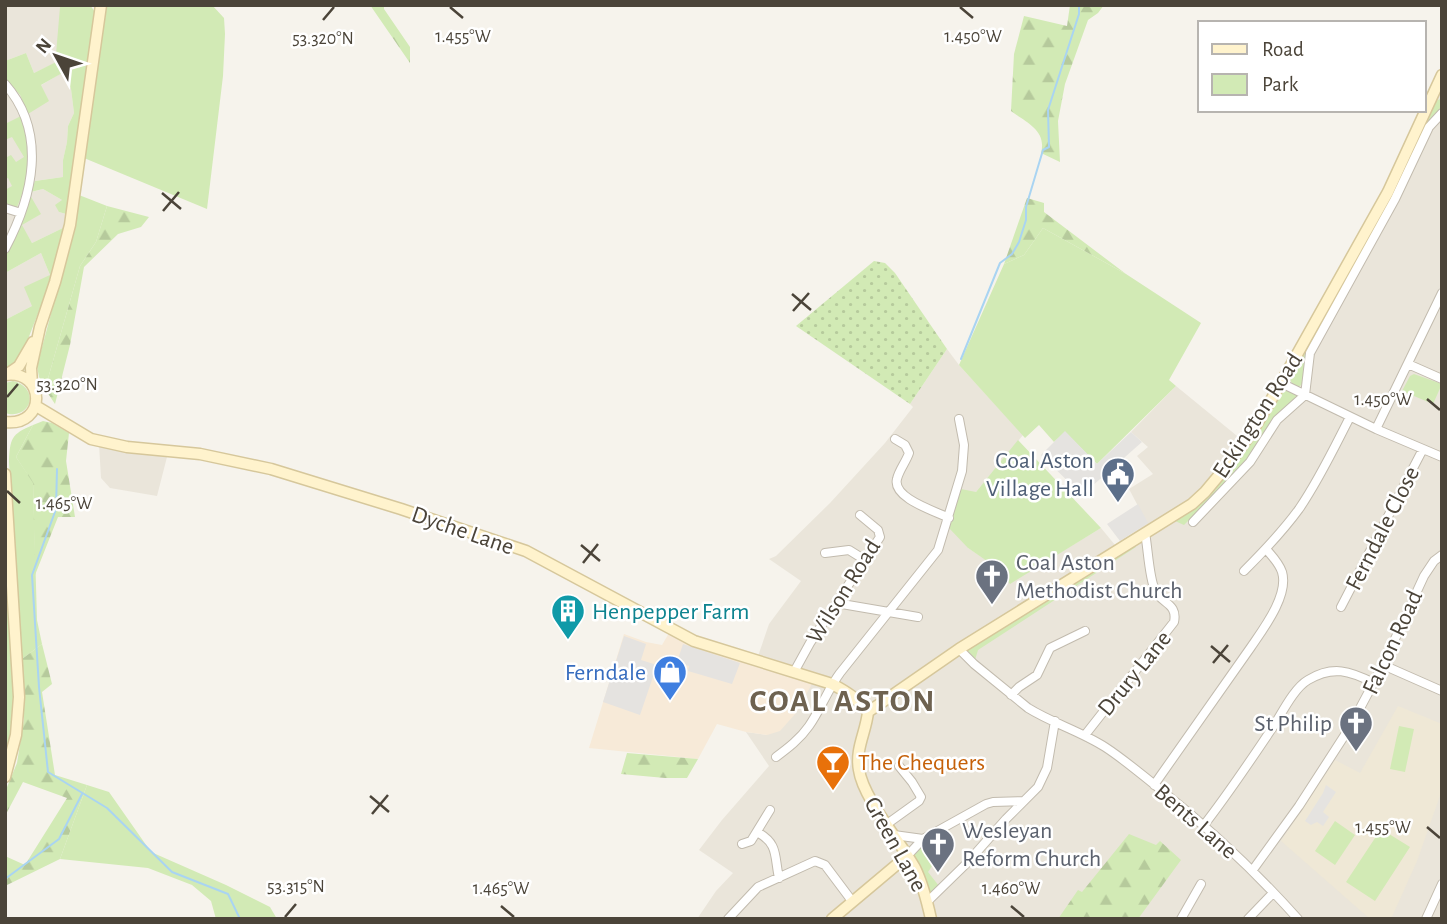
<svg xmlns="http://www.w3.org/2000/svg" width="1447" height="924" viewBox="0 0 1447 924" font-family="'Alegreya Sans',sans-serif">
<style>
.residential{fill:#eae5da}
.commercial{fill:#f7ead8}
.education{fill:#efe8d6}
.green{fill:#d2eab5}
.forest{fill:url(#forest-firs)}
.garden{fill:url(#garden-dots)}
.parking{fill:#e5e3e0}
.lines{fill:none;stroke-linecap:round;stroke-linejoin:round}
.stream{stroke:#a9d4f2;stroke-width:2}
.minor-casing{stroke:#c2bbae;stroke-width:10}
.secondary-casing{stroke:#d6c79b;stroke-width:13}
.minor{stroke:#fff;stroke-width:8}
.secondary{stroke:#fff3cd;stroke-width:10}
.ticks{fill:none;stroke:#4b4439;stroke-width:2.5}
.labels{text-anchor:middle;stroke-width:5;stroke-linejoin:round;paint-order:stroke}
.street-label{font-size:24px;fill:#4b4439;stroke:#fff}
.service-label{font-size:24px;fill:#4e5e75;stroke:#fff;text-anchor:end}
.worship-label{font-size:24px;fill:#5b616d;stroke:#fff;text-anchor:start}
.culture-label{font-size:24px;fill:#0d838f;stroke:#fff;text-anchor:start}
.shop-label{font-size:24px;fill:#366cbe;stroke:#fff;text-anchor:end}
.food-label{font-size:24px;fill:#c56008;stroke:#fff;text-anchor:start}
.district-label{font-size:32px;font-weight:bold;letter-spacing:2px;fill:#6e6250;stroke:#fff}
.ticks-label{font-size:18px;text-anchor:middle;fill:#4b4439;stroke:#fff;stroke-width:5;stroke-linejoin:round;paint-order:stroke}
</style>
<defs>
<pattern id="forest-firs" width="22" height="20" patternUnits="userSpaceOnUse" patternTransform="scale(1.75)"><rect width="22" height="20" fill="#d2eab5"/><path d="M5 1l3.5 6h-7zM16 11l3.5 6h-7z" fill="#b6ca9c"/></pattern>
<pattern id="garden-dots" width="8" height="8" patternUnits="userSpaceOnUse" patternTransform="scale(1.75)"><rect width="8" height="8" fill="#d2eab5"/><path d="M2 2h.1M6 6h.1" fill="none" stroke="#b6ca9c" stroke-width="1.8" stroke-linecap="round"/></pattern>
</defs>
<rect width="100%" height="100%" fill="#f6f3ec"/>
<path class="residential" d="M5 5H61L59 61 34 73 26 53 5 61Z
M63 72 71 89 74 113 68 126 67 142 63 160V177L35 181 32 192 43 189 62 200 59 212 66 214 65 227 32 243 21 225 5 257V78L20 95 27 113 40 86Z
M1442 80V919H697L716 891 733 873 699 850 722 820 769 766 746 732 767 735 755 665 769 624 801 581 769 559 776 556 830 503 885 443 913 407 910 404 947 349 959 365 1023 435 976 492 968 548 998 568 1010 583 1101 528 1115 545 1147 523 1129 489 1153 474 1137 456 1148 447 1131 432 1176 386 1242 440 1249 443Z
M41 253 50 275 32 306 5 320V273Z
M99 444 167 457 157 496 110 488 101 478Z"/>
<path class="commercial" d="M669 633 813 682 796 713 780 731 767 735 746 732 717 724 698 759 589 748 624 634 646 642 662 645Z"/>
<path class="education" d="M1398 706 1442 724V790L1417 861 1391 919H1370L1281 841 1335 760 1360 773Z"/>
<path class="green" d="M64 5H90L95 12 66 214 59 212 55 205 62 200 43 189 31 192 35 181 63 177V160L67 142 68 126 74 113 71 89 64 72 41 85 49 101 28 114 20 95 5 78V61L26 53 34 73 58 61 56 54 60 7Z
M107 5H212L224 18 225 34 223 76 207 209 84 158Z
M1442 98V109L1437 113 1390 204 1308 351 1303 383 1300 386C1294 387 1291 383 1289 377L1434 102Z
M21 116C32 146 30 178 17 207L5 204V190L12 186 8 178 5 179V158L11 155 16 162 24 157 12 137 5 140V124Z
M30 195 41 214 22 225 32 243 65 227 53 275 23 352 15 363 5 369V320L32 306 24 287 50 275 41 253 5 273V257L21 225Z
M79 195 107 206 96 242 80 266 45 389 39 377 37 366 63 269Z
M1043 228 1126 274 1201 323 1169 380 1176 386 1097 464 1065 432 1054 442 1039 425 1025 438 959 365 1004 264 1024 255Z
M1414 374 1442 384 1433 404 1402 391 1410 376Z
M13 381C41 388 31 421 5 413V383Z
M1288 390 1297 395 1298 399 1239 470 1184 525 1175 521 1215 490 1279 395Z
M33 425 16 457 33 482 37 620 42 644 22 659 9 462C10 439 11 434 33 425Z
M1018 440 1101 528 1010 584 997 568 968 548 949 528 961 489 976 492Z
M5 541 15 698 9 745 5 762Z
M1134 546 1136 547 978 650 975 660 969 655 967 649Z
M1399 726 1414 729 1405 772 1390 769Z
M87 785 109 792 151 852 226 885 270 907 277 919H216L211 901 192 885 148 868 60 859Z
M1335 821 1355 835 1335 865 1315 851Z
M1381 829 1410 847 1375 901 1346 882Z
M932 838C937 854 938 858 928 872L939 886 932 892H930C926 880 914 863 913 852L917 847Z"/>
<path class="forest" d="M370 5H384V9L410 47V63Z
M1070 5H1104L1098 13 1088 20 1065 84 1058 121 1060 162 1041 153C1047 131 1027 123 1011 111L1014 54 1024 16 1067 26Z
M1027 198 1044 203V212L1126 274 1043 228 1024 255 1004 264Z
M107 206 149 217 141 227 118 234 84 267 70 345 55 404 45 389 80 266 96 242Z
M43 421 52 423 69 433 66 461 75 517H58L35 575 33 483 16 457 33 425Z
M42 644 52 684 42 692 55 775 87 785 60 859 5 886V856L25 865 67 798 23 782 5 816V792L17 763 24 719 22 659Z
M627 753 698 759 687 778H665L621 774Z
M1129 834 1156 845 1160 841 1181 860 1138 919H1058L1078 890 1082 892Z"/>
<path class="garden" d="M874 261 885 263 895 273 947 349 910 404 796 326Z"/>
<path class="parking" d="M1065 431 1097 464 1131 432 1142 442 1082 495 1041 455Z
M1138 504 1148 523 1120 541 1107 524Z
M624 636 646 644 641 660 657 665 640 715 603 702Z
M683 644 740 663 732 684 688 671 689 666 677 662Z
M1326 785 1336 792 1323 812 1329 817 1323 826 1317 822 1311 825 1305 821 1323 793Z"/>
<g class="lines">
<path class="stream" d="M961 359 1000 263 1012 254 1019 242 1026 220V207L1043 150 1049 147 1048 110 1079 14V5
M57 469 56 509 32 575 39 687 48 772 107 808 172 872 228 894 240 919
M5 879 59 839 82 794"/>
<g class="minor-casing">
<path id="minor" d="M5 84C48 133 33 196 5 249
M5 208 21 213
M1408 364 1442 379
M1281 383 1376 429 1442 457
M1376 429 1442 293
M895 439 905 445 909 453C906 462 899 470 897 479 892 498 935 511 949 518
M1193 522 1250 462 1277 420 1305 395 1310 353 1395 199 1429 127 1442 113
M825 553 849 550 865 560
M1244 571C1264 551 1283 531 1299 509 1319 480 1334 448 1350 417
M836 603 918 617
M1341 607 1423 449
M959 649 974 664 1028 708C1052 723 1080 731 1105 747 1125 760 1142 775 1161 790 1210 829 1256 872 1298 919
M1383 665 1442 691
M794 672 810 643 880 537 878 530 860 515
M1011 695 1019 687 1037 675 1050 648 1085 631
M1085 735 1174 622C1178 603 1161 604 1155 590 1149 578 1148 548 1145 533
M776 757C788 748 800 739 809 726 821 709 828 689 840 673L938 550 962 471 964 445 959 419
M1154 785 1251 647C1264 628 1289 595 1282 572 1279 563 1272 556 1266 549
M887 824 919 801 921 797 912 782 899 766
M1204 825C1229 793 1250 761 1273 727 1282 713 1294 688 1308 680 1333 665 1350 671 1374 683
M757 832C779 844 774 856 779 878
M894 835 923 839
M742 844 751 841 770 810
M907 856 923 839 986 804 993 802 1024 801
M1252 871 1299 806 1350 727 1383 665 1424 576 1434 561 1442 555
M927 902 967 863 1006 819 1038 787 1047 768 1055 721
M728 919 758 887 815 861 825 865 852 901
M1181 919 1201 884
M1248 919 1273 893
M1426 919 1442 884"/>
</g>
<g class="secondary-casing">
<path id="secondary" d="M5 375C46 369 47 427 5 422
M6 375 19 366 33 342
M32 384 31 368 40 327 55 282 70 225 101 5
M36 406 91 439 127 447 200 454 271 469 401 509 526 551 694 641 832 684C847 692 858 699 868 712
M5 474 19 697 16 735 5 777
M832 919 907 856
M931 919C927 901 923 884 915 868 900 841 863 798 859 770 855 749 866 732 868 712L959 649 1192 504 1205 492 1231 461 1252 432 1281 383 1388 192 1442 75"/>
</g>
<use href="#minor" class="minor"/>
<use href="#secondary" class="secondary"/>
</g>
<path class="ticks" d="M450 7 463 18M960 7 973 18M323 20 334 7M162 193 181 209M163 211 179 192M792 294 811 310M793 311 809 293M7 397 18 384M1427 399 1440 410M7 491 20 503M581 545 600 561M583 563 598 544M1211 646 1230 662M1213 663 1228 645M370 796 389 812M372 814 388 795M1427 827 1440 838M501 906 514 917M1011 906 1024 917M285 917 296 904"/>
<defs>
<g id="civic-pin" transform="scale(1.75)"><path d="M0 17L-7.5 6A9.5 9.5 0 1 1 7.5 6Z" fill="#5c6f8a" stroke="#fff"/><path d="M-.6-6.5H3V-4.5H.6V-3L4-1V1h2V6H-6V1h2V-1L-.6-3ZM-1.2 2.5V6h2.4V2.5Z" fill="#fff"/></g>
<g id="church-pin" transform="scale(1.75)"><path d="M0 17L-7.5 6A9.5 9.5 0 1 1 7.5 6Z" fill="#6b7280" stroke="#fff"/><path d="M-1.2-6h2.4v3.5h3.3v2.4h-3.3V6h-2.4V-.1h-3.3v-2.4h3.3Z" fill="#fff"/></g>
<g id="building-pin" transform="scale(1.75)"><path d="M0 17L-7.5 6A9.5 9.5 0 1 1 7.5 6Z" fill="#0f9aa8" stroke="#fff"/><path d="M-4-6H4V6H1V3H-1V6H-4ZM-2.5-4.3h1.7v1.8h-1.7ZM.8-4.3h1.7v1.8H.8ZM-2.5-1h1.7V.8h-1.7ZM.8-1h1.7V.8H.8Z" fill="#fff"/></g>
<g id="shop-pin" transform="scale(1.75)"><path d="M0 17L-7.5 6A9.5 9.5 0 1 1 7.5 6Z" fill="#3f7fe0" stroke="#fff"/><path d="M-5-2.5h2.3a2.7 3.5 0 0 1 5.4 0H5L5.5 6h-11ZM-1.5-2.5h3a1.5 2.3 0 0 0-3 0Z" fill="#fff"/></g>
<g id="bar-pin" transform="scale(1.75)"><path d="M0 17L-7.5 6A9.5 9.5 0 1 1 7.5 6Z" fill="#e8710a" stroke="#fff"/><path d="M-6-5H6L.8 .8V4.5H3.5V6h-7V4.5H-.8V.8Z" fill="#fff"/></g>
</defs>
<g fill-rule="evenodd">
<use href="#civic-pin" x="1118" y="474"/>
<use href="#church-pin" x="992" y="576"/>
<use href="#building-pin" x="568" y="611"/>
<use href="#shop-pin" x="670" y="672"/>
<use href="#church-pin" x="1356" y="723"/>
<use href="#bar-pin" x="833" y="762"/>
<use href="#church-pin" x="938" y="844"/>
</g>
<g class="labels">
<g class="street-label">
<text transform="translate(1257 415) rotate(-57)" y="8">Eckington Road</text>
<text transform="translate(1382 528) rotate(-63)" y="8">Ferndale Close</text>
<text transform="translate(463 530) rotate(19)" y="8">Dyche Lane</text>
<text transform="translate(843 591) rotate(-58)" y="8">Wilson Road</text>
<text transform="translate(1392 642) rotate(-65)" y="8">Falcon Road</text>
<text transform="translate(1134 673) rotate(-51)" y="8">Drury Lane</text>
<text transform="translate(1196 821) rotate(41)" y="8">Bents Lane</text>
<text transform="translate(896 844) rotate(61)" y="8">Green Lane</text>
</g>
<g class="service-label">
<text x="1094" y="468">Coal Aston<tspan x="1094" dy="28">Village Hall</tspan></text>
</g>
<g class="worship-label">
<text x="1016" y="570">Coal Aston<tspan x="1016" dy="28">Methodist Church</tspan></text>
<text x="1332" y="731" text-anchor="end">St Philip</text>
<text x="962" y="838">Wesleyan<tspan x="962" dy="28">Reform Church</tspan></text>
</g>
<g class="culture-label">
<text x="592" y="619">Henpepper Farm</text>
</g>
<g class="shop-label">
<text x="646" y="680">Ferndale</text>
</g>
<g class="food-label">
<text x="858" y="770">The Chequers</text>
</g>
<g class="district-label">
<text x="843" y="711">COAL ASTON</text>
</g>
</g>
<g class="ticks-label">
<text x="973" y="42">1.450°W</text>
<text x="463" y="42">1.455°W</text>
<text x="323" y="44">53.320°N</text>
<text x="67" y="390">53.320°N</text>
<text x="1383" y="405">1.450°W</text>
<text x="64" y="509">1.465°W</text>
<text x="1383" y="833">1.455°W</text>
<text x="296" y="892">53.315°N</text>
<text x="501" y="894">1.465°W</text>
<text x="1011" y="894">1.460°W</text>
</g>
<rect width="1447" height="924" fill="none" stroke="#4b4439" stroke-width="14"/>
<rect x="1198" y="21" width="228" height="91" fill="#ffffff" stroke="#b7b4b0" stroke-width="2"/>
<rect x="1212" y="44" width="35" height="10" fill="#fff3cd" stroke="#b7b4b0" stroke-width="2"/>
<text x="1262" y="56" font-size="21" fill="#4b4439">Road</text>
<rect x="1212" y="74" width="35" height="21" fill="#d2eab5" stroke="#b7b4b0" stroke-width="2"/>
<text x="1262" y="91" font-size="21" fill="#4b4439">Park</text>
<g transform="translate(56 56) rotate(310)" stroke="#ffffff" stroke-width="5" paint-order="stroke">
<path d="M0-5L12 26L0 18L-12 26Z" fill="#4b4439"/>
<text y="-10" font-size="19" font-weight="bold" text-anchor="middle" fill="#4b4439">N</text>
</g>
</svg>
